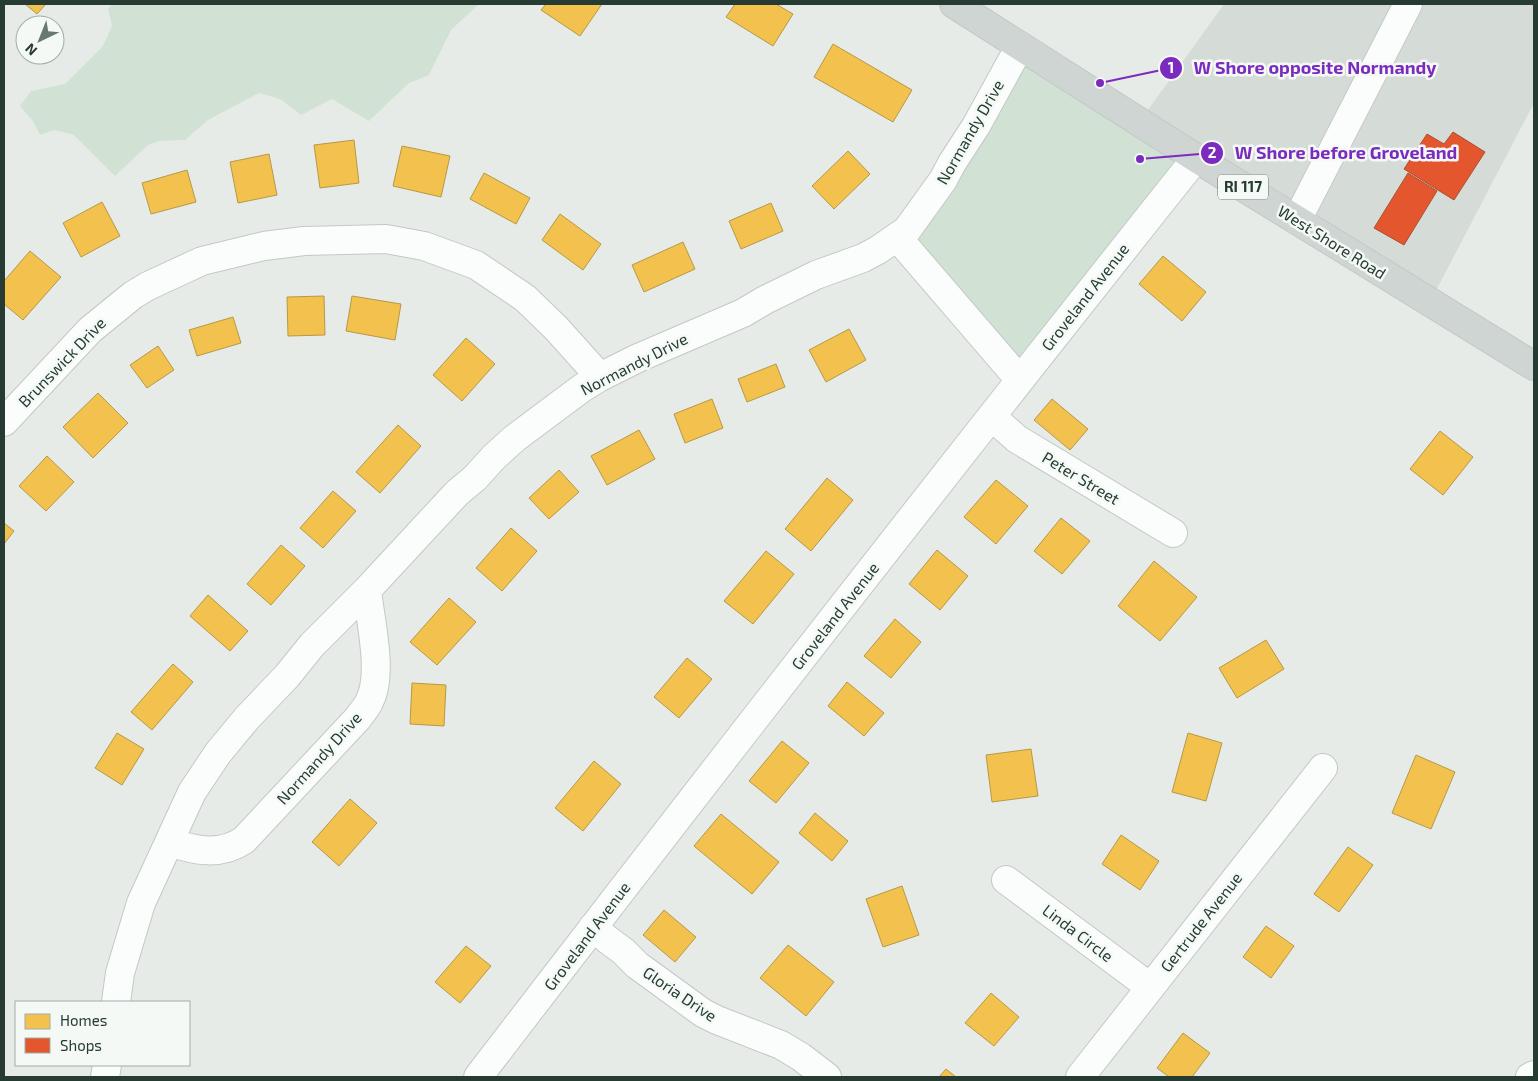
<svg xmlns="http://www.w3.org/2000/svg" width="1538" height="1081" viewBox="0 0 1538 1081" font-family="'Exo 2',sans-serif">
<style>
.built{fill:#d5dcd8}
.green{fill:#d1e2d4}
.homes{fill:#f2c14e;stroke:#b59946}
.shops{fill:#e4572e;stroke:#ab4f30}
.lines{fill:none;stroke-linecap:round;stroke-linejoin:round}
.minor-casing{stroke:#c3c8c5;stroke-width:30}
.major-casing{stroke:#c3c9c6;stroke-width:30}
.minor{stroke:#fbfcfc;stroke-width:28}
.major{stroke:#cfd5d3;stroke-width:28}
.labels{text-anchor:middle;stroke-width:5;stroke-linejoin:round;paint-order:stroke}
.shield{fill:#f5f9f6;stroke:#64756e;stroke-width:1}
.shield-label{font-size:15px;font-weight:bold;fill:#263c33}
.street-label{font-size:16px;fill:#263c33;stroke:#f5f9f6}
.leader{fill:none;stroke:#7b2cbf;stroke-width:2}
.callout-dot{fill:#7b2cbf;stroke:#f5f9f6;stroke-width:2}
.mark-label{font-size:15px;text-anchor:middle;font-weight:bold;fill:#fff}
.callout-label{font-size:18px;text-anchor:middle;font-weight:bold;fill:#7b2cbf;stroke:#f5f9f6;stroke-width:5;stroke-linejoin:round;paint-order:stroke}
</style>
<rect width="100%" height="100%" fill="#e6ebe8"/>
<path class="built" d="M1224 4H1534V103L1430 302 1140 121Z"/>
<path class="green" d="M112 4H479L451 30 429 75 409 83 369 121 332 99 301 115 280 99 259 93 208 120 185 140 159 141 148 145 115 176 74 135 54 130 40 135 33 121 20 106 31 91 65 84 103 46 112 26 108 9Z
M1016 51 1190 156 1023 374 903 231Z"/>
<path class="homes" d="M25 4H46L37 14Z
M546 4H602L580 36 541 10Z
M735 4H776L793 14 773 46 726 17Z
M833 44 912 90 893 122 814 77Z
M354 140 359 183 320 188 314 145Z
M402 146 450 156 441 197 393 186Z
M848 151 870 174 834 209 812 186Z
M269 154 277 195 238 203 230 162Z
M187 170 196 202 151 214 142 183Z
M484 173 530 198 516 224 470 199Z
M102 202 120 236 81 257 63 223Z
M771 203 783 231 741 249 729 221Z
M560 214 601 244 583 270 542 240Z
M683 242 695 269 644 292 632 265Z
M30 251 61 277 23 320 4 304V281Z
M1163 256 1206 292 1182 321 1139 284Z
M324 296 325 335 288 336 287 297Z
M352 296 401 304 395 340 346 331Z
M233 317 241 343 197 356 189 330Z
M849 329 866 360 826 382 809 350Z
M466 338 495 364 462 401 433 375Z
M158 346 174 370 147 388 130 365Z
M776 364 785 387 747 402 738 379Z
M98 393 128 423 93 458 63 427Z
M712 399 723 428 685 443 674 414Z
M1052 399 1088 429 1070 450 1034 420Z
M398 425 421 446 380 493 356 472Z
M639 430 655 459 607 485 591 456Z
M1440 431 1473 457 1443 495 1410 469Z
M47 456 74 482 46 511 19 486Z
M559 470 579 492 549 519 529 498Z
M827 478 853 500 811 551 785 529Z
M996 480 1028 506 996 544 964 517Z
M333 491 356 511 323 548 300 528Z
M1061 518 1090 541 1062 574 1034 551Z
M4 523 14 531 4 544Z
M511 528 537 551 502 591 476 568Z
M281 545 305 566 271 605 247 584Z
M937 550 968 576 940 610 909 584Z
M766 551 794 574 753 624 724 601Z
M1154 561 1197 597 1160 641 1118 606Z
M208 595 248 631 230 651 190 616Z
M449 598 476 622 437 665 410 642Z
M895 619 921 642 891 678 864 656Z
M1266 640 1284 669 1237 698 1219 668Z
M687 658 712 679 679 718 654 697Z
M173 664 193 682 152 730 131 712Z
M847 682 884 713 864 736 828 706Z
M412 683 446 685 444 726 410 724Z
M117 733 144 749 122 785 95 768Z
M1188 733 1222 743 1206 801 1172 792Z
M782 741 809 763 776 803 749 781Z
M1031 749 1038 796 992 802 986 755Z
M1416 755 1455 772 1431 829 1392 813Z
M594 761 621 784 583 831 555 808Z
M350 799 377 823 339 866 312 842Z
M815 813 848 841 832 861 799 833Z
M721 814 779 862 752 894 694 846Z
M1121 835 1159 861 1140 890 1102 864Z
M1348 847 1373 865 1339 912 1314 894Z
M902 886 919 935 883 947 866 899Z
M664 910 696 937 675 962 643 935Z
M1266 926 1294 946 1271 978 1243 957Z
M788 945 834 982 806 1016 760 978Z
M466 946 491 966 460 1003 435 982Z
M991 993 1019 1017 994 1046 965 1023Z
M1183 1033 1210 1053 1192 1077H1169L1157 1068Z
M946 1069 956 1077H939Z"/>
<path class="shops" d="M1453 132 1485 152 1454 200 1404 169 1427 134 1444 144Z
M1408 173 1437 191 1404 245 1374 228Z"/>
<g class="lines">
<g class="minor-casing">
<path id="minor" d="M1297 220 1408 4
M897 237 1020 380
M992 417 1017 439 1173 533
M4 422 90 330 133 295 148 286 202 261 264 246 304 241 386 239 424 246 476 265 525 298 556 328 600 377
M170 842C195 851 221 856 244 840L358 718C362 712 367 707 369 702 384 675 370 620 367 590L457 493 475 478 494 457 515 438 582 388 600 377 638 358 743 313 765 300 816 275 863 258 878 250 907 230 943 180 952 163 976 126 1020 46
M1006 880 1150 987
M593 927 608 940 623 951 637 965 703 1013 717 1020 781 1045 801 1057 827 1077
M116 1002 120 973 141 903 192 792 218 753 247 718 287 676 312 645 367 590
M105 1077 107 1065
M478 1077C715 768 954 462 1196 158
M1080 1077 1323 768
M1530 1077 1534 1075"/>
</g>
<g class="major-casing">
<path id="major" d="M954 4 1196 158 1534 366"/>
</g>
<use href="#minor" class="minor"/>
<use href="#major" class="major"/>
</g>
<g class="labels">
<rect class="shield" x="1218" y="174.5" width="50" height="25" rx="4"/>
<g class="shield-label">
<text x="1243" y="192">RI 117</text>
</g>
<g class="street-label">
<text transform="translate(970 132) rotate(-60)" y="6">Normandy Drive</text>
<text transform="translate(1332 242) rotate(32)" y="6">West Shore Road</text>
<text transform="translate(1085 297) rotate(-52)" y="6">Groveland Avenue</text>
<text transform="translate(62 362) rotate(-46)" y="6">Brunswick Drive</text>
<text transform="translate(634 364) rotate(-27)" y="6">Normandy Drive</text>
<text transform="translate(1081 478) rotate(31)" y="6">Peter Street</text>
<text transform="translate(835 616) rotate(-52)" y="6">Groveland Avenue</text>
<text transform="translate(319 758) rotate(-48)" y="6">Normandy Drive</text>
<text transform="translate(1201 922) rotate(-52)" y="6">Gertrude Avenue</text>
<text transform="translate(1078 933) rotate(37)" y="6">Linda Circle</text>
<text transform="translate(587 936) rotate(-53)" y="6">Groveland Avenue</text>
<text transform="translate(680 994) rotate(34)" y="6">Gloria Drive</text>
</g>
</g>
<path class="leader" d="M1100 83L1171 68M1140 159L1212 153"/>
<g class="callout-dot">
<circle cx="1100" cy="83" r="5"/>
<circle cx="1140" cy="159" r="5"/>
<circle cx="1171" cy="68" r="12"/>
<circle cx="1212" cy="153" r="12"/>
</g>
<g class="mark-label">
<text x="1171" y="73">1</text>
<text x="1212" y="158">2</text>
</g>
<g class="callout-label">
<text x="1315" y="74">W Shore opposite Normandy</text>
<text x="1346" y="159">W Shore before Groveland</text>
</g>
<rect width="1538" height="1081" fill="none" stroke="#263c33" stroke-width="10"/>
<rect x="15" y="1001" width="175" height="65" fill="#f5f9f6" stroke="#a2ada8"/>
<rect x="25" y="1014" width="25" height="15" fill="#f2c14e" stroke="#a2ada8"/>
<text x="60" y="1026" font-size="15" fill="#263c33">Homes</text>
<rect x="25" y="1038" width="25" height="15" fill="#e4572e" stroke="#a2ada8"/>
<text x="60" y="1051" font-size="15" fill="#263c33">Shops</text>
<g transform="translate(40 40) rotate(223)"><circle r="24" fill="#f5f9f6" stroke="#a2ada8"/>
<path d="M0-4L9 19L0 12L-9 19Z" fill="#697972"/>
<text y="-8" font-size="14" font-weight="bold" text-anchor="middle" fill="#263c33">N</text>
</g>
</svg>
